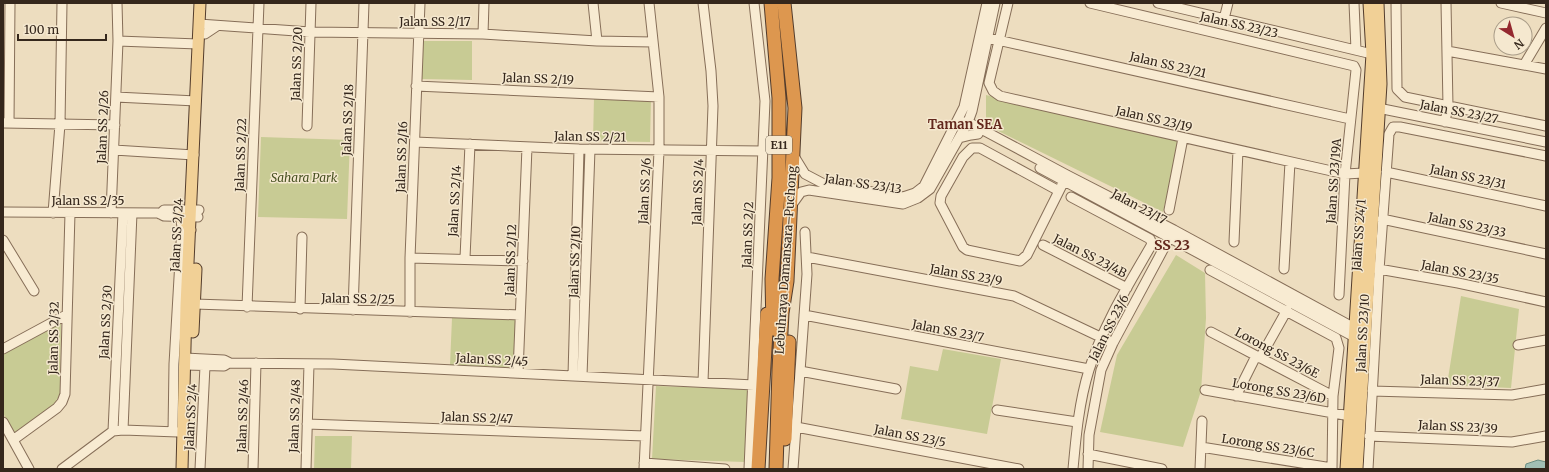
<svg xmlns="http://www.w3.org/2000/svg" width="1549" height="472" viewBox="0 0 1549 472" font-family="Merriweather,serif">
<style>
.green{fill:#c8cb94}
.water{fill:#a2bfb5;stroke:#6a8d82}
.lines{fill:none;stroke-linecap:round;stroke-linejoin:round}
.minor-casing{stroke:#866e58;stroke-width:11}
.major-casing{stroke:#533c2c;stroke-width:13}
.highway-casing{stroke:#533c2c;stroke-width:15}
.minor{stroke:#f8ebd2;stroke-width:9}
.major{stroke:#f1d096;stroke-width:11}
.highway{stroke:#dd974f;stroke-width:13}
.labels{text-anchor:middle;stroke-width:3;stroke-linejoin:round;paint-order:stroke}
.shield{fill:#f5e8cf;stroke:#6f6152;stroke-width:1}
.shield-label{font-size:11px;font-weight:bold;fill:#35271c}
.street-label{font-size:12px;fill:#35271c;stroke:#f5e8cf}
.park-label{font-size:12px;font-style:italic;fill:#495223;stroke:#f5e8cf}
.neighbourhood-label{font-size:13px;font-weight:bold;fill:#62271c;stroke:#f5e8cf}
.quarter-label{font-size:14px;font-weight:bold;fill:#62271c;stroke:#f5e8cf}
</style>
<rect width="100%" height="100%" fill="#edddbf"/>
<path class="green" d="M422 41H472V80L421 79Z
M986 95 1179 141 1163 212 986 125Z
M594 97 651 98 650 142 593 141Z
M261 137 350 140 347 219 258 217Z
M1176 255 1205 273 1206 318 1201 391 1183 447 1100 432 1117 355Z
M1461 296 1519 309 1511 388 1447 385Z
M452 318 516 320 514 368 450 365Z
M61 321 60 394 54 405 14 433 3 413V353Z
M943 349 1001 359 987 434 901 419 910 366 938 371Z
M656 386 748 389 745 462 652 459Z
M315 436H352L351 469H314Z"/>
<path class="water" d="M1538 460 1546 462V469H1525L1526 464Z"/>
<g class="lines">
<g class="minor-casing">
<path id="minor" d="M593 3 597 41
M1008 3 989 83 993 91 1000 96 1345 174 1364 173
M1090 3 1354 66 1356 70 1345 174 1339 295
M1158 3 1372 54
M1354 3 1356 50
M1396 3 1397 89 1405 97 1546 126
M1501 3 1546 13
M1224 19 1228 3
M199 24 310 32 483 34 597 41 653 42
M205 34 217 26
M483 34 484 3
M980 36 1350 119
M118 41 198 44
M1447 51 1546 69
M1524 65 1546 28
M416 86 659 97
M116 97 196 101
M1373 107 1546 142
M1445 122 1448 106 1446 3
M4 123 115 125
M9 123 10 3
M307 126 311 3
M955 126 962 122H968L1067 175 1174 230 1360 331
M959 138 971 135 978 134
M415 142 579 149 763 151
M114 150 194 155
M794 156 805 174 824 184 903 197 915 193 924 186 964 107 987 3
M1040 168 1360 340
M1386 172 1546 206
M1059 191 980 148H972L963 157 941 196 940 203 963 247 967 250 1020 261 1027 255 1067 175
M1071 197 1150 239 1152 244C1129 284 1103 325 1089 370 1079 402 1076 436 1073 469
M791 206 801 192 809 190 903 204 918 198 930 189 968 122 972 111 995 3
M1169 210 1183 138
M3 212 158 213 164 216 198 217
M53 213 60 124 62 3
M111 213 118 41 117 3
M160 214 164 210H199
M1382 219 1546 254
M3 240 34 291
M1234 242 1238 150
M1043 245 1127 288
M807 257 1014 296 1113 343
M410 258 523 261
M465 258 470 144
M1373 268 1458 283 1546 302
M1284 269 1290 162
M1210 270 1336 338 1339 348 1333 396 1332 469
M194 304 520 315
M247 307 259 3
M300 309 302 237
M353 310 364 3
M410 312V258L420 3
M804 315 1089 369
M1211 332 1333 396
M1518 345 1546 340
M3 349 66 315
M185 358 224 360 230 363 333 364 754 385
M1260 358 1287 310
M185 365 224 366 229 363
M800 371 896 389
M518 373 527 147
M573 376 579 149
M582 376 590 149
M703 382 713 106 711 71 703 3
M1205 390 1350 416
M1372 391 1512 395 1546 389
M1236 396 1256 356
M997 410 1077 422
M3 422 29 469
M307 424 645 436
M796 427 1019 469
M123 430 132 213
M113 431 123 213
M173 432 174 364 182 226 180 217
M1369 436 1512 442 1546 436
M13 440 57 408 62 402 65 394 70 213
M1201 447 1332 468
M1088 454 1162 469
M644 463 725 469
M62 469 113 431 123 430 178 432
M200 469 205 366
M253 469 256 363
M306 469 309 364
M644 469 659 151V97L649 3
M749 469 765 101 754 3
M793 469 807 274 805 232
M1088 469 1089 435 1101 370 1113 343 1172 233
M1200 469 1202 421
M1368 469 1379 270 1389 134 1393 127H1400L1546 156"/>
</g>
<g class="major-casing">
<path id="major" d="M180 217 187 223 190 230
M193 332 196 269
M182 469 186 306 200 3
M1346 469 1372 54 1369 3
M1357 469 1381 84 1378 3"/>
</g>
<g class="highway-casing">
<path id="highway" d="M771 3 779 98V178L772 279 773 329
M785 439 789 342
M758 469 767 314
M776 469 779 369 782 313 787 281 795 108 784 3"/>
</g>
<use href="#minor" class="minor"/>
<use href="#major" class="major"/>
<use href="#highway" class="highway"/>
</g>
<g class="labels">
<rect class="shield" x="766" y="136" width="26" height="18" rx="3"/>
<g class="shield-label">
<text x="779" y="149">E11</text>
</g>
<g class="street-label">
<text x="435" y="26">Jalan SS 2/17</text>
<text transform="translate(1239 25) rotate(13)" y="4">Jalan SS 23/23</text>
<text transform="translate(297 64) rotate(-88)" y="4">Jalan SS 2/20</text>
<text transform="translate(1168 65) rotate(13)" y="4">Jalan SS 23/21</text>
<text transform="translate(538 79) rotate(2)" y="4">Jalan SS 2/19</text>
<text transform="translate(1459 112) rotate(11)" y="4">Jalan SS 23/27</text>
<text transform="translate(1154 119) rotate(13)" y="4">Jalan SS 23/19</text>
<text transform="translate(348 120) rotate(-88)" y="4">Jalan SS 2/18</text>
<text transform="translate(103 127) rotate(-88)" y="4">Jalan SS 2/26</text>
<text transform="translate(590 137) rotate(1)" y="4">Jalan SS 2/21</text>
<text transform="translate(241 155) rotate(-88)" y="4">Jalan SS 2/22</text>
<text transform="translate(402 157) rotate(-88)" y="4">Jalan SS 2/16</text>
<text transform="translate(1468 177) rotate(12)" y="4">Jalan SS 23/31</text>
<text transform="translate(1334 181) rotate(-86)" y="4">Jalan SS 23/19A</text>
<text transform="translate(863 184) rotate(8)" y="4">Jalan SS 23/13</text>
<text transform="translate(645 191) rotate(-87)" y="4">Jalan SS 2/6</text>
<text transform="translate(698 192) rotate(-88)" y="4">Jalan SS 2/4</text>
<text x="88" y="205">Jalan SS 2/35</text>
<text transform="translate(455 201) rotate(-87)" y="4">Jalan SS 2/14</text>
<text transform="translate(1139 207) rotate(28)" y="4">Jalan 23/17</text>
<text transform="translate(1467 225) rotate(12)" y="4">Jalan SS 23/33</text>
<text transform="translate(177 235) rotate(-87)" y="4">Jalan SS 2/24</text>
<text transform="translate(748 235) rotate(-88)" y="4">Jalan SS 2/2</text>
<text transform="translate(1359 235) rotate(-86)" y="4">Jalan SS 24/1</text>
<text transform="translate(1090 256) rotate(27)" y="4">Jalan SS 23/4B</text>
<text transform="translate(511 260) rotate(-88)" y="4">Jalan SS 2/12</text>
<text transform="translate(786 260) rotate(-86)" y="4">Lebuhraya Damansara–Puchong</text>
<text transform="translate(575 262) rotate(-88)" y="4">Jalan SS 2/10</text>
<text transform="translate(1460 272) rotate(11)" y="4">Jalan SS 23/35</text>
<text transform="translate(966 275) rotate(10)" y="4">Jalan SS 23/9</text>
<text transform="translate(358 299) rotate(1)" y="4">Jalan SS 2/25</text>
<text transform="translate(106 322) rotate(-87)" y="4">Jalan SS 2/30</text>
<text transform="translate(1109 328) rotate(-63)" y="4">Jalan SS 23/6</text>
<text transform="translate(948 331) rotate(11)" y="4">Jalan SS 23/7</text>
<text transform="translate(1363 333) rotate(-87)" y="4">Jalan SS 23/10</text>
<text transform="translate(54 338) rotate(-89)" y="4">Jalan SS 2/32</text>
<text transform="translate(1277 353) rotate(28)" y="4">Lorong SS 23/6E</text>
<text transform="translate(492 360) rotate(3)" y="4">Jalan SS 2/45</text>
<text transform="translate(1460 381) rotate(2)" y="4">Jalan SS 23/37</text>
<text transform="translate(1279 391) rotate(10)" y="4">Lorong SS 23/6D</text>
<text transform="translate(243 416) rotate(-88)" y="4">Jalan SS 2/46</text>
<text transform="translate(295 416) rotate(-88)" y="4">Jalan SS 2/48</text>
<text transform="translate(191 417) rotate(-87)" y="4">Jalan SS 2/4</text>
<text transform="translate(477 418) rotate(2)" y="4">Jalan SS 2/47</text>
<text transform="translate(1458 427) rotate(3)" y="4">Jalan SS 23/39</text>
<text transform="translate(910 436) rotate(11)" y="4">Jalan SS 23/5</text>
<text transform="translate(1268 446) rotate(9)" y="4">Lorong SS 23/6C</text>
</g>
<g class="park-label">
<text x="304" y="182">Sahara Park</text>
</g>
<g class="neighbourhood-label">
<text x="965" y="129">Taman SEA</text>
</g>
<g class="quarter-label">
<text x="1172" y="250">SS 23</text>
</g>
</g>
<rect width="1549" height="472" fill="none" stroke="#35271c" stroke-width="8"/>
<g transform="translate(1513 36) rotate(143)"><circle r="19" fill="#f5e8cf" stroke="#a89b87"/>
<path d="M0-3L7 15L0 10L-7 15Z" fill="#94282f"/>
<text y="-6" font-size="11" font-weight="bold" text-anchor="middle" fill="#35271c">N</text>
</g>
<path d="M18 34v6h88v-6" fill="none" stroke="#35271c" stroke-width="2"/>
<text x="24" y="34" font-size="12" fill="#35271c" stroke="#f5e8cf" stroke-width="3" paint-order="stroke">100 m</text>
</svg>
